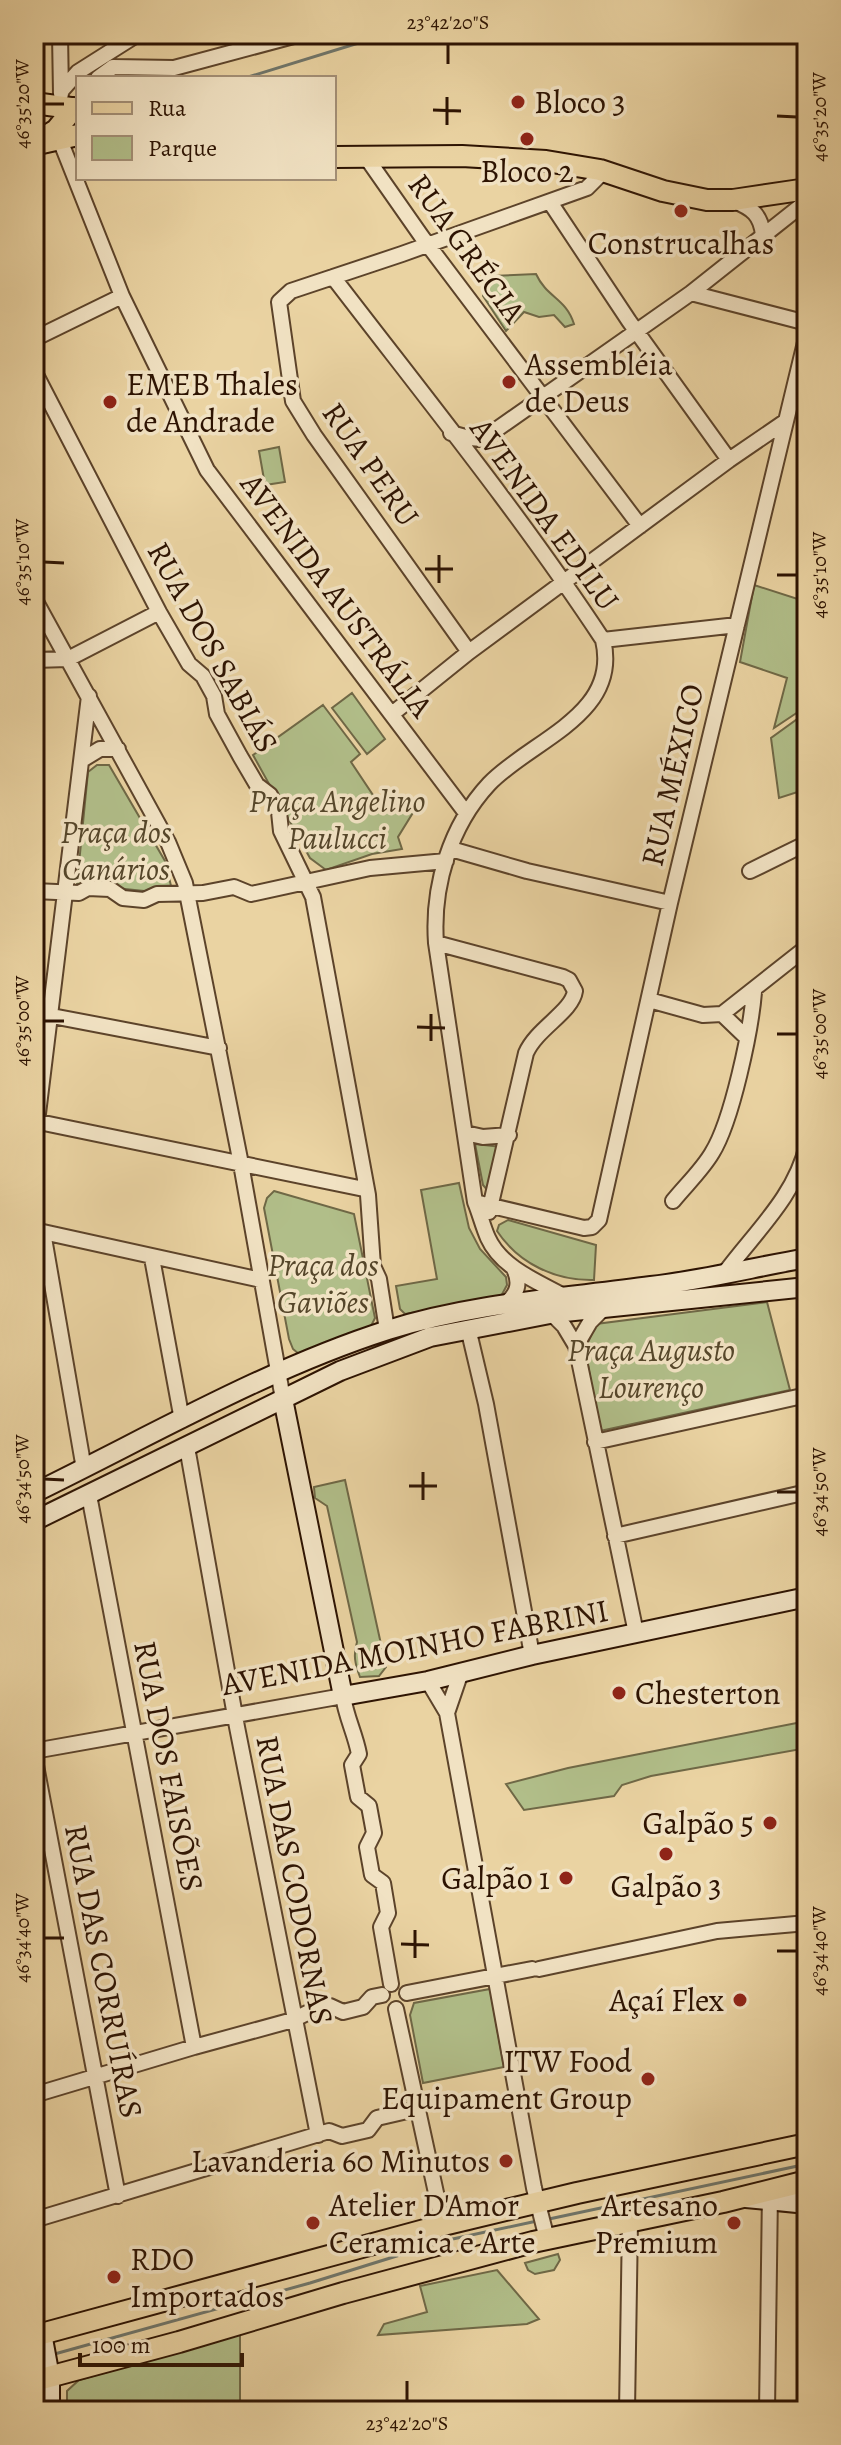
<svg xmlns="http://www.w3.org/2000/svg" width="841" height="2445" viewBox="0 0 841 2445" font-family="Alegreya,serif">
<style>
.green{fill:#b1be89;stroke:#6f6846;stroke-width:2}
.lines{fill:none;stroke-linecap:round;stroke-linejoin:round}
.stream{stroke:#6f756a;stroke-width:3}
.street-casing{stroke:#5c432a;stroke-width:18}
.secondary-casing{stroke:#2d1302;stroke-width:22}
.primary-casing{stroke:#2d1302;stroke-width:24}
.street{stroke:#f1e2c3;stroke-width:14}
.secondary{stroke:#f1e2c3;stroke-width:18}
.primary{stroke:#ead3a2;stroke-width:20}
.ticks{fill:none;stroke:#2d1302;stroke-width:3}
.poi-dot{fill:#8f2418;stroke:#f1e2c3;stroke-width:3}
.labels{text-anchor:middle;stroke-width:7;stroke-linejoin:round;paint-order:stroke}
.poi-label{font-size:32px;fill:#2d1302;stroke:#f1e2c3;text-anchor:start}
.street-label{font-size:32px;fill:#2d1302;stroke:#f1e2c3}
.park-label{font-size:32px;font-style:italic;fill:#55462a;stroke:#f1e2c3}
.neatline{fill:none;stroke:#2d1302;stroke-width:3}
.ticks-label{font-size:20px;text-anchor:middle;fill:#2d1302}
</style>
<rect width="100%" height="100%" fill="#ead3a2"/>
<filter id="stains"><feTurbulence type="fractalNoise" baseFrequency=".0025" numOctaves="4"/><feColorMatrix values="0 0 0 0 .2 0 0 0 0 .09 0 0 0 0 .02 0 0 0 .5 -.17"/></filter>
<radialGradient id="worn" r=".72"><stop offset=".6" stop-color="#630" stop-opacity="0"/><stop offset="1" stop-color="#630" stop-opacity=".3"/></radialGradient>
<path class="green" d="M536 274C547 298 566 298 574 324L565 327 554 315 539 317 524 312 506 331 483 296 491 276Z
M279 447 285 482 265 485 259 451Z
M754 585 807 602V706L774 728 787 678 740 662Z
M352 693 385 739 367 754 332 708Z
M323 705 360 754 351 762 385 813 405 799 414 811 398 837 402 849 372 854 326 870 310 858 253 755Z
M807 712V789L779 798 771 738Z
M97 765H109L165 861 173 894 77 884 88 772Z
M475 1144 502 1147 488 1191 483 1185Z
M459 1183 469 1228 480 1249 506 1277 507 1285 500 1298 405 1314 400 1309 396 1286 437 1279 421 1190Z
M274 1191 354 1214 375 1318 371 1326 299 1354 293 1349 289 1339 264 1208 267 1198Z
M508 1220 596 1245 594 1280C556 1281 519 1264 497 1231L499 1225Z
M767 1302 790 1390 600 1431 585 1349 596 1324Z
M345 1480 386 1667 379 1676 360 1677C355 1664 353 1655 357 1642L327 1506 315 1498 314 1487Z
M807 1721V1748L651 1776 622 1785 614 1796 524 1810 506 1784 568 1768Z
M490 1989 504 2067 423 2083 410 2015 414 2003Z
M558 2254 560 2260 554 2270 535 2274 528 2270 525 2263Z
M497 2270 539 2319 527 2324 378 2335 384 2324 427 2312 420 2286Z
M240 2334V2411H67V2391L79 2380Z"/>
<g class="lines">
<path class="stream" d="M245 78 365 41 378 34
M549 2219 807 2164
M51 2355 310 2283 448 2240 537 2221"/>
<g class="street-casing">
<path id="street" d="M60 34 61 94
M98 78 113 67 174 68 301 34
M62 90 78 72 138 34
M60 140 122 296 207 470 466 813
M366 157 422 237 640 526
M734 201C752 208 761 215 763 235
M550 202 629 321 729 460
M333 277C425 397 520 514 603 640 621 715 531 740 489 784 450 826 432 886 436 943L475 1202C480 1214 483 1227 488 1238 501 1267 536 1281 562 1295
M691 293 807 323
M34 339 122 296
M34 371 159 612 189 664 203 676 214 696 217 714 240 756 257 785 270 795 279 812 281 831 313 897 368 1195 373 1266 379 1279 387 1330
M451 433 469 438 483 439 691 293 807 201
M34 598 168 842 185 883 241 1164 283 1399
M603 640 737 625
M469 652 314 435 293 401 279 302 291 291 402 254 587 188 604 171
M34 660 68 659 159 612
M392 714 469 652 729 460 786 421
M82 760 100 749H118
M451 849 527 871 670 903
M750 871 807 843
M34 891 79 893 88 888 110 889 123 898 144 900 157 894 203 893 234 887 251 894 370 868 446 861
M436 943 563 977 569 980 575 991C572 1012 537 1028 526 1053L489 1212
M649 1000 703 1015 722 1014 807 947
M722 1014 747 1038
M52 1016 219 1048
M34 1121 364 1189
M37 1122 89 696
M465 1133 483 1137 509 1135
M673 1201C686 1185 702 1170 712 1153 732 1121 751 1030 754 992
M475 1202 584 1228 592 1227 599 1220 670 903 807 334
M34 1230 261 1280
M43 1232 84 1469
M152 1258 182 1420
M724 1274C754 1233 795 1197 807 1145
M503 1306C517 1295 522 1284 513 1267
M551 1313 564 1326 576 1346 636 1633
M468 1328 486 1404 532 1655
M576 1346 590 1322 604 1308
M595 1442 807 1395
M187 1447 237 1727 318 2135
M89 1495 194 2047
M615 1536 807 1492
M428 1681 447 1713 534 2188 547 2239
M447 1713 461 1672
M34 1751 343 1696C346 1717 355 1733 359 1754L352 1765 358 1797 369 1806 374 1833 367 1847 372 1875 383 1883 388 1913 381 1927 391 1984
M34 1755 118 2196
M539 1969 717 1931 807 1923
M407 1993 532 1969
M396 2009 443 2225
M34 2095 194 2047 293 2020 313 2010 330 2006 343 2012 363 2007 372 1997 382 1995
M34 2220 329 2131 342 2136 368 2130 377 2118 416 2109
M627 2411 630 2222
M767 2411 770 2192"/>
</g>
<g class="secondary-casing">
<path id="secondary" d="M283 1399 343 1696 428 1681 532 1655 807 1597
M34 1493C149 1437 266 1369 388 1330 472 1303 564 1298 651 1286 704 1280 755 1267 807 1258
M34 1521 340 1371 430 1337 555 1313 807 1287
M746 2198 807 2204
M42 2333 50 2377V2411"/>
</g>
<g class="primary-casing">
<path id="primary" d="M34 103 78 109
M34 143 56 130 74 108
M42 143 78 135
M334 157 462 156 546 161 600 170 663 191 707 200H733L807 189
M34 2336 443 2225 577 2193 807 2144
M34 2381 179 2342 343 2293 533 2242 723 2202 807 2181"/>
</g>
<use href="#street" class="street"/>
<use href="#secondary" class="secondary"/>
<use href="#primary" class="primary"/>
</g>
<path class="ticks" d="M448 64V44M44 104H64M433 110 461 111M777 116 797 117M447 125V97M44 562 64 563M425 569H453M777 575H797M439 583V555M44 1021H64M417 1027 445 1028M777 1034H797M431 1041V1014M44 1479 64 1480M409 1486H437M777 1492H797M423 1500V1472M44 1938H64M401 1944 429 1945M777 1951H797M415 1958V1930M407 2401V2381"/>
<g class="poi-dot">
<circle cx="518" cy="102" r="8"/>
<circle cx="527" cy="139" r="8"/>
<circle cx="681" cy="211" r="8"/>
<circle cx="509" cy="382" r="8"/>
<circle cx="110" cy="402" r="8"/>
<circle cx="619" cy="1693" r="8"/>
<circle cx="770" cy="1823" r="8"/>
<circle cx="666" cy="1854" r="8"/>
<circle cx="566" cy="1878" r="8"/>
<circle cx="740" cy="2000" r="8"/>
<circle cx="648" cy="2079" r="8"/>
<circle cx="506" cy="2161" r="8"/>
<circle cx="313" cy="2223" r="8"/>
<circle cx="734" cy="2223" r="8"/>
<circle cx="114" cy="2277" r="8"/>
</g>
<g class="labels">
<g class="poi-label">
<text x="534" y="113">Bloco 3</text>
<text x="527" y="182" text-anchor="middle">Bloco 2</text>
<text x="681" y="254" text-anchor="middle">Construcalhas</text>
<text x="525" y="375">Assembléia<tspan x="525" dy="37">de Deus</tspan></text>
<text x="126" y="395">EMEB Thales<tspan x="126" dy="37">de Andrade</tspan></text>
<text x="635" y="1704">Chesterton</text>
<text x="754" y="1834" text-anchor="end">Galpão 5</text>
<text x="550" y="1889" text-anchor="end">Galpão 1</text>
<text x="666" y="1897" text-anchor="middle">Galpão 3</text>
<text x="724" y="2011" text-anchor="end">Açaí Flex</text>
<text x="632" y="2072" text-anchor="end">ITW Food<tspan x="632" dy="37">Equipament Group</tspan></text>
<text x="490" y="2172" text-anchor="end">Lavanderia 60 Minutos</text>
<text x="329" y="2216">Atelier D'Amor<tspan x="329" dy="37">Ceramica e Arte</tspan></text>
<text x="718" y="2216" text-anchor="end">Artesano<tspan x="718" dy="37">Premium</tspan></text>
<text x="130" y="2270">RDO<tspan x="130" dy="37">Importados</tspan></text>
</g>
<g class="street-label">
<text transform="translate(467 248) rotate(54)" y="11">RUA GRÉCIA</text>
<text transform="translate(371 464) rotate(55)" y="11">RUA PERU</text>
<text transform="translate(545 514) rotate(54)" y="11">AVENIDA EDILU</text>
<text transform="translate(337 595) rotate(53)" y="11">AVENIDA AUSTRÁLIA</text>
<text transform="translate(213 647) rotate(61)" y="11">RUA DOS SABIÁS</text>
<text transform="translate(672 775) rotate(-77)" y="11">RUA MÉXICO</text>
<text transform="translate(415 1647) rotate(-11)" y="11">AVENIDA MOINHO FABRINI</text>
<text transform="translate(169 1766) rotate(79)" y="11">RUA DOS FAISÕES</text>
<text transform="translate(295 1880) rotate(79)" y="11">RUA DAS CODORNAS</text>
<text transform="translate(104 1971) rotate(79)" y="11">RUA DAS CORRUÍRAS</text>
</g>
<g class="park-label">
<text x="337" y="812">Praça Angelino<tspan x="337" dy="37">Paulucci</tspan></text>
<text x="116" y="843">Praça dos<tspan x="116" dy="37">Canários</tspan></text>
<text x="323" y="1276">Praça dos<tspan x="323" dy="37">Gaviões</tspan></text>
<text x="651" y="1361">Praça Augusto<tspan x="651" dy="37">Lourenço</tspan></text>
</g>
</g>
<rect width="841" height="2445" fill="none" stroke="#ead3a2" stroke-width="88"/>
<rect x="76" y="76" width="260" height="104" fill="#f1e2c3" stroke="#a38f76" stroke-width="2"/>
<rect x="92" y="102" width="40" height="12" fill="#ead3a2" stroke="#a38f76" stroke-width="2"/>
<text x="148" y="116" font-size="24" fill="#2d1302">Rua</text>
<rect x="92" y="136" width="40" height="24" fill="#b1be89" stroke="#a38f76" stroke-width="2"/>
<text x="148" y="156" font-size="24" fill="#2d1302">Parque</text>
<path d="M80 2353v12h162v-12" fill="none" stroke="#2d1302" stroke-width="4"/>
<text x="92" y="2353" font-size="24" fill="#2d1302" stroke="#f1e2c3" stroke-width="6" paint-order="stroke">100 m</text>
<rect x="44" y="44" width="753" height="2357" class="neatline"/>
<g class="ticks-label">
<text x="448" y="29">23°42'20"S</text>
<text transform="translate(22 104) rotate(-90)" y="7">46°35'20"W</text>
<text transform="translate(819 117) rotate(-90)" y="7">46°35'20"W</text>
<text transform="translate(22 562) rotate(-90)" y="7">46°35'10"W</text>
<text transform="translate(819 575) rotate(-90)" y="7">46°35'10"W</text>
<text transform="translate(22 1021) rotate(-90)" y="7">46°35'00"W</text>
<text transform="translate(819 1034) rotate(-90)" y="7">46°35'00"W</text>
<text transform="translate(22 1479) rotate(-90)" y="7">46°34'50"W</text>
<text transform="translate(819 1492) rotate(-90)" y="7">46°34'50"W</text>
<text transform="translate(22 1938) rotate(-90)" y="7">46°34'40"W</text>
<text transform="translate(819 1951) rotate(-90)" y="7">46°34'40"W</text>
<text x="407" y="2430">23°42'20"S</text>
</g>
<rect width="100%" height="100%" filter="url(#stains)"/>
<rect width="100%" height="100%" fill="url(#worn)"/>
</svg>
